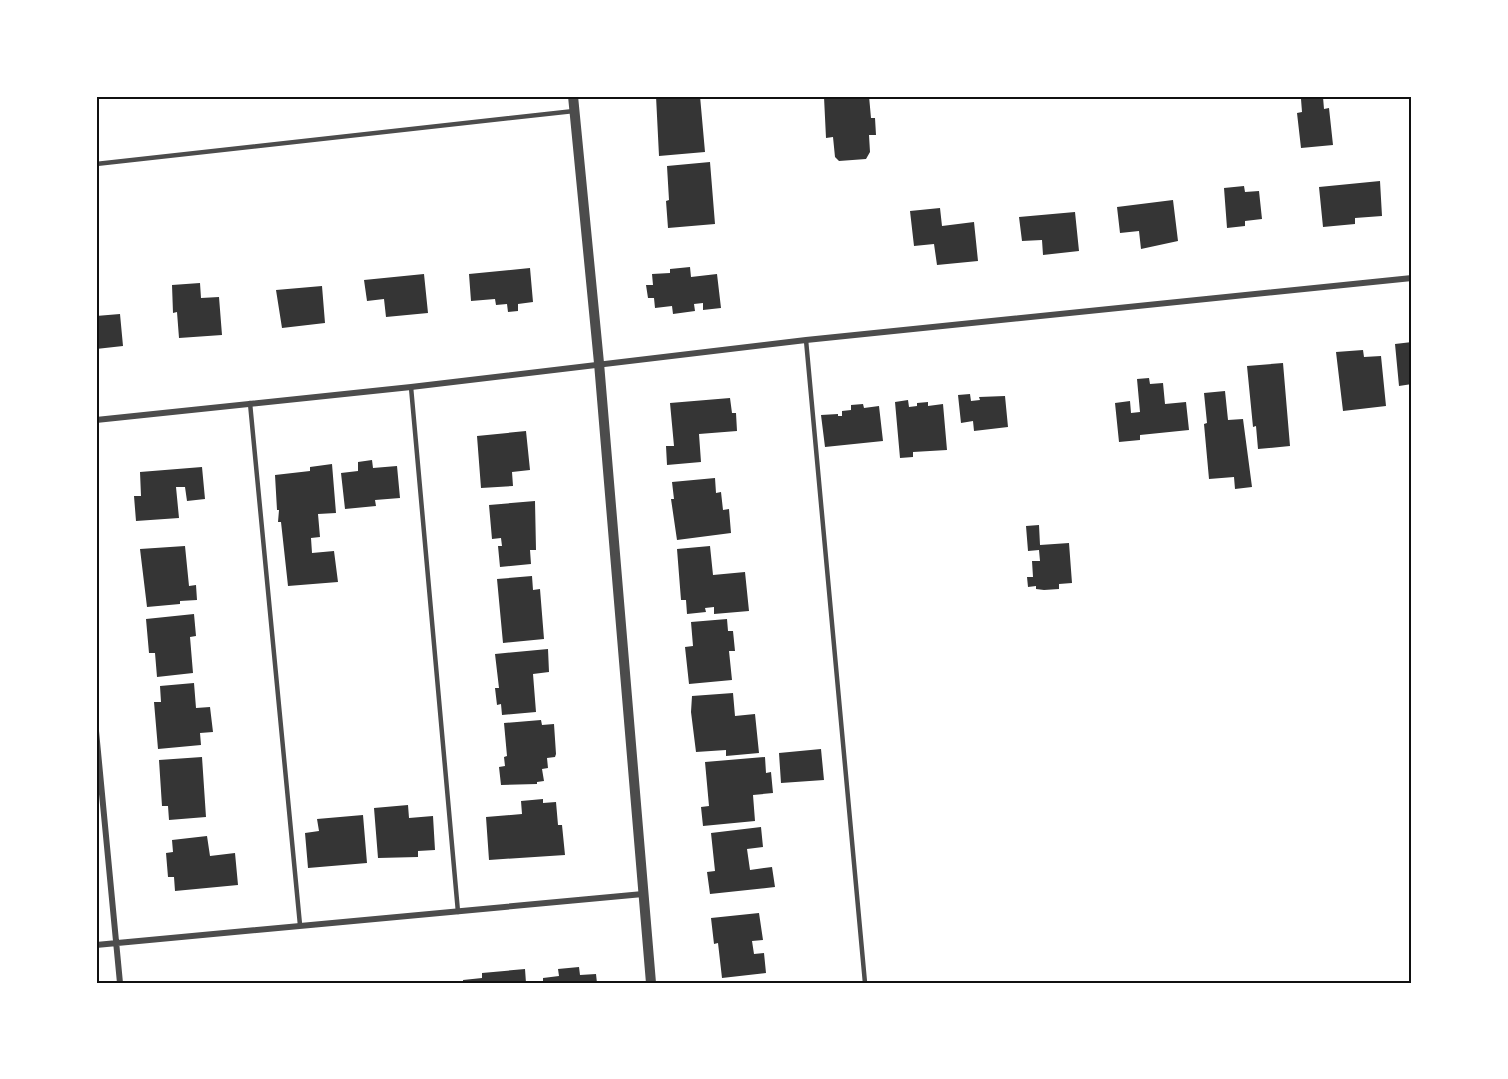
<svg xmlns="http://www.w3.org/2000/svg" width="1508" height="1079" viewBox="0 0 1508 1079" font-family="'Nunito Sans',sans-serif">
<style>
.building{fill:#353535}
.lines{fill:none;stroke-linecap:round;stroke-linejoin:round}
.service{stroke:#4c4c4c;stroke-width:4.5}
.minor{stroke:#4c4c4c;stroke-width:6}
.tertiary{stroke:#4c4c4c;stroke-width:10}
.neatline{fill:none;stroke:#111;stroke-width:2}
</style>
<rect width="100%" height="100%" fill="#fff"/>
<path class="building" d="M656 96H700L705 152 659 156Z
M869 96 871 118H875L876 135H869L870 152 866 159 839 161 835 157 833 137 826 138 824 97Z
M1323 97 1324 109 1329 108 1333 145 1301 148 1297 113 1302 112 1301 99Z
M710 162 715 224 668 228 666 201 669 200 667 166Z
M1380 181 1382 216 1355 218V224L1323 227 1319 187Z
M1244 186 1245 192 1259 191 1262 219 1245 221V226L1227 228 1224 188Z
M1173 200 1178 241 1141 249 1139 231 1120 233 1117 207Z
M940 208 942 226 974 222 978 261 937 265 934 244 914 246 910 211Z
M1075 212 1079 251 1043 255 1042 240 1022 241 1019 217Z
M690 267 691 277 717 274 721 308 703 310V303L694 304 695 311 673 314 672 306 655 308 654 298H648L646 285H653L652 274 670 273V269Z
M530 268 533 302 518 304V311L508 312 507 304 496 305 495 299 471 301 469 274Z
M424 274 428 313 386 317 384 299 367 301 364 280Z
M200 283 201 298 219 297 222 335 179 338 177 312 173 313 172 285Z
M322 286 325 323 282 328 276 290Z
M120 314 123 346 96 349V316Z
M1412 342V384L1399 386 1395 344Z
M1363 350 1364 357 1381 356 1386 406 1343 411 1336 352Z
M1283 363 1290 446 1258 449 1256 426 1253 427 1247 366Z
M1149 378 1150 384 1163 383 1165 404 1186 402 1189 430 1140 435V440L1119 442 1115 403 1130 401 1131 413 1140 412 1137 379Z
M1225 391 1228 420 1243 419 1252 487 1235 489 1234 477 1209 479 1204 424 1207 423 1204 393Z
M970 394 971 401 980 400 979 397 1005 396 1008 427 974 431 973 421 961 423 958 395Z
M730 398 732 413H736L737 431 699 434 701 462 667 465 666 446H674L670 403Z
M908 400 909 407 917 406V403L928 402V406L943 404 947 450 913 452V457L900 458 895 402Z
M863 404 864 408 879 406 883 441 825 447 821 415 838 414V416H842V411L851 410V405Z
M526 431 530 470 512 472 513 486 481 488 477 436Z
M372 460 373 468 397 466 400 498 375 500 376 506 345 509 341 473 358 471V462Z
M332 464 336 513 318 514 320 537 311 538 312 553 334 551 338 582 288 586 281 522H278L279 510H277L275 475 310 471V467Z
M202 467 205 499 187 501 185 487H176L179 518 136 521 134 496H141L140 472Z
M715 478 716 493 721 492 723 510 729 509 731 533 677 540 671 499H674L672 482Z
M535 501 536 550H530L531 564 500 567 498 546H502L501 538 492 539 489 505Z
M1039 525 1040 545 1069 543 1072 583 1059 584V589L1044 590 1036 589V586L1028 587 1027 577H1033L1032 561H1040L1039 550 1028 551 1026 526Z
M185 546 189 586 196 585 197 600 180 601V604L147 607 140 549Z
M710 546 713 575 745 572 749 611 714 614V607L705 608 706 612 687 614 686 600H681L677 549Z
M532 576 533 590 540 589 544 639 503 643 497 579Z
M194 614 196 636 190 637 193 673 157 677 155 653H149L146 619Z
M727 619 728 631H733L735 651H729L732 680 689 684 685 647 693 646 691 622Z
M548 649 549 672 533 674 536 712 502 715 501 704 497 705 495 688H499L495 654Z
M194 683 196 708 210 707 213 732 200 733 201 745 158 749 154 702H161L160 686Z
M733 693 735 716 755 714 759 753 726 756V750L696 752 691 712 692 696Z
M541 720 542 725 554 724 556 754 555 757 547 758 548 768 542 769 544 781 537 782V784L501 785 499 767 505 766 504 757 507 756 504 723Z
M821 749 824 780 781 783 779 753Z
M202 757 206 817 169 820 168 806H162L159 760Z
M765 757 766 773 771 772 773 793 753 795 755 821 703 826 701 807 709 806 705 762Z
M543 799V803L556 802 558 825H562L565 855 489 860 486 817 522 814 521 801Z
M408 805 409 818 433 816 435 850 418 851V857L378 858 374 808Z
M363 815 367 863 308 868 305 833 319 831 317 819Z
M761 827 763 847 747 849 750 870 772 867 775 887 710 894 707 872 715 871 711 833Z
M207 836 210 856 235 853 238 885 175 891 174 877H168L166 853 173 852 172 840Z
M759 913 763 940 752 941 754 954 764 953 766 973 722 978 718 943 714 944 711 918Z
M579 967 580 975 596 974 597 983H543V978L559 976 558 969Z
M525 969 526 983H463V980L482 978V973Z"/>
<g class="lines">
<path class="service" d="M96 164 574 111
M806 340 865 983
M411 387 458 912
M250 403 300 925"/>
<path class="minor" d="M96 420 411 387 806 340 1412 278
M96 731 120 983
M96 945 643 894"/>
<path class="tertiary" d="M573 96 599 363 651 983"/>
</g>
<rect width="1508" height="1079" fill="none" stroke="#ffffff" stroke-width="195"/>
<rect x="98" y="98" width="1312" height="884" class="neatline"/>
</svg>
